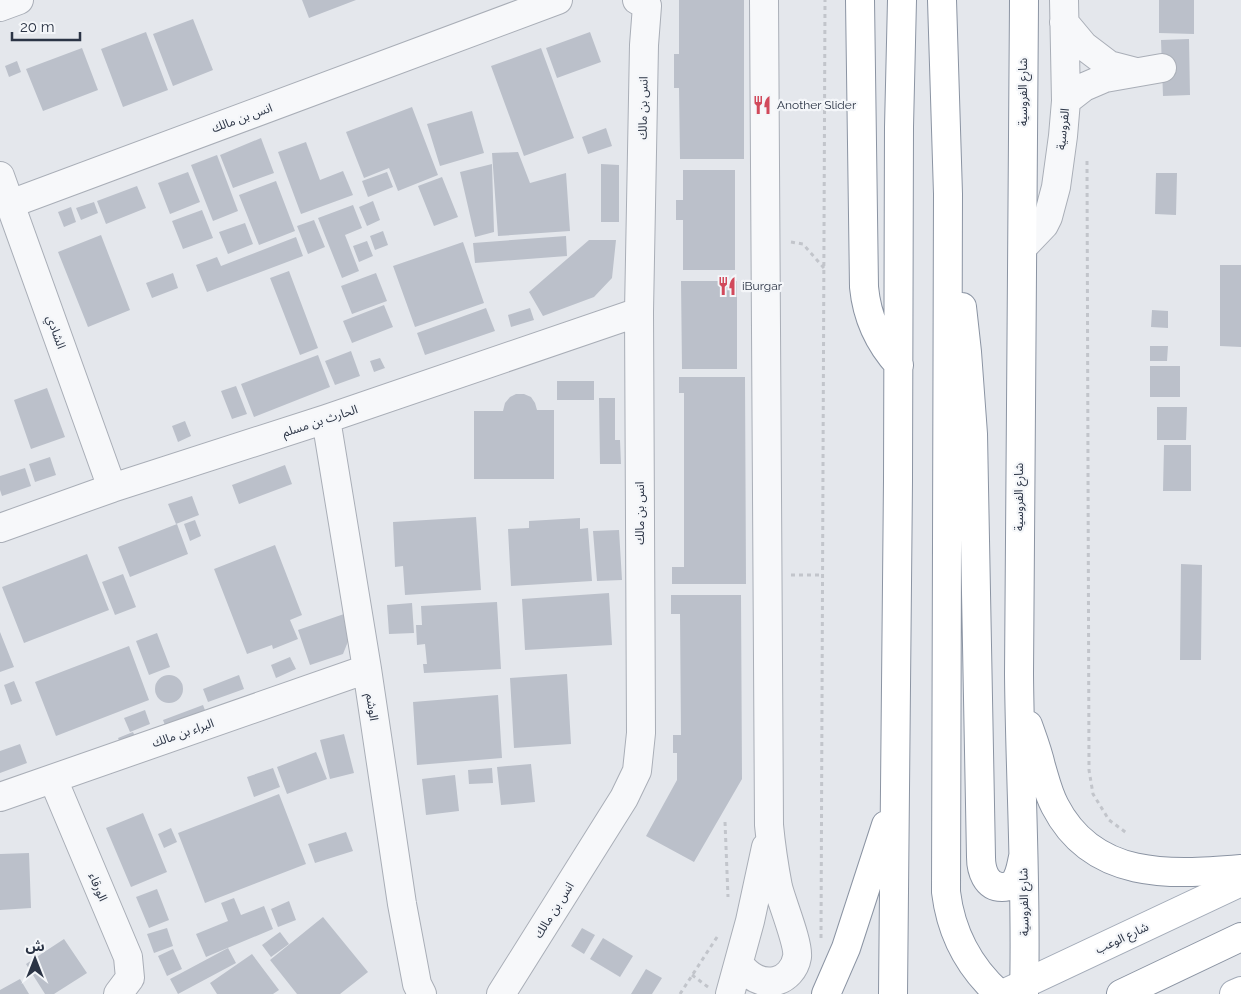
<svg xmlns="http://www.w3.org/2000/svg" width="1241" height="994" viewBox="0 0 1241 994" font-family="Raleway,'Noto Sans Arabic',sans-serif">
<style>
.building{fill:#bbc0ca}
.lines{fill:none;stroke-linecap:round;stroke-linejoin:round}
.minor-casing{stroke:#a9aeb7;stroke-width:30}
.major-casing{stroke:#a3abb8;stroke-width:30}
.highway-casing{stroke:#8b94a3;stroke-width:30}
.path{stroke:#c2c5cb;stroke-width:3;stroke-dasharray:4 4;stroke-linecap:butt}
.minor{stroke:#f7f8fa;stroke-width:28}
.major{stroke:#fff;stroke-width:28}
.highway{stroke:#fff;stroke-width:28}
.labels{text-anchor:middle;stroke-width:4.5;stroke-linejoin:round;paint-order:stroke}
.street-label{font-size:12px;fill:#2b3445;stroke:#f4f6f9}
.poi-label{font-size:12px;fill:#2b3445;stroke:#f4f6f9;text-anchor:start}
</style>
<rect width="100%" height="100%" fill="#e4e7ec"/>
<path class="building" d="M302 0H356L309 18Z
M679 0H744V159H680L679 88H674V54H679Z
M1159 0H1194V34L1159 33Z
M193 19 213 70 173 86 153 34Z
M146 32 168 90 123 107 101 49Z
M590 32 601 62 557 78 546 48Z
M1189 39 1190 95 1163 96 1161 40Z
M82 48 98 90 43 111 26 69Z
M541 48 574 138 524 156 491 66Z
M17 61 21 72 9 77 5 66Z
M412 107 438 175 398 191 389 168 364 178 346 132Z
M472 111 484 153 440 166 427 124Z
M606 128 612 146 588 154 582 137Z
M261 138 274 173 233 188 220 155Z
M306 142 320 180 343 171 353 195 301 214 278 152Z
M518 152 530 183 566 173 570 231 498 236 492 153Z
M217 155 238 211 213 221 191 165Z
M492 164 494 232 475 237 460 172Z
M601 164 619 165V222H601Z
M683 170H735V270H683V220H676V200H683Z
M188 172 200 202 170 214 158 183Z
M387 172 393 187 368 197 362 181Z
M1156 173H1177L1176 215 1155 214Z
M442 177 458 217 434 226 418 186Z
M276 181 295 231 259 245 239 195Z
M137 186 146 208 106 224 97 201Z
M373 201 380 220 367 226 359 207Z
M94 202 98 213 81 220 76 208Z
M353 205 362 228 345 235 359 271 342 278 318 218Z
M71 207 76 222 64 227 58 212Z
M202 210 213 238 183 249 172 221Z
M314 220 325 247 308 254 297 226Z
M245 223 253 244 228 254 219 232Z
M383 231 388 245 375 250 370 236Z
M101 235 130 310 88 327 58 252Z
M566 236 567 256 475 263 473 243Z
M296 237 303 256 207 292 196 265 217 257 221 266Z
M589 240H616L612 278 594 297 543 316 529 292Z
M367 241 373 256 359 262 353 246Z
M463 242 484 303 415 327 393 266Z
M1220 265H1241V347L1220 346Z
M289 271 318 348 300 355 270 278Z
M173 273 178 288 152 298 146 283Z
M376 273 387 301 352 314 341 286Z
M681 281H737V369H682Z
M384 305 393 327 352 343 343 321Z
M486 308 495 331 425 355 417 333Z
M530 308 534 320 511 327 508 315Z
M1152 310 1168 311V328L1151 327Z
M1150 346H1168L1167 361H1150Z
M351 351 360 376 335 385 325 361Z
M318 355 330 387 254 417 241 384Z
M380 358 385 368 374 372 370 361Z
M1150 366H1180V397H1150Z
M679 377H745L746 584H672V567H684V393H679Z
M557 381H594V400H557Z
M236 386 247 414 232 419 221 391Z
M47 388 65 437 31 449 14 400Z
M516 394H524L531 397 535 403 537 410H554V479H474V411H503L505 403 510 397Z
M599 398H615V440H620L621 464H600Z
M1157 407H1187L1186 440H1157Z
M185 421 191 436 178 442 172 426Z
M1164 445H1191V491H1163Z
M50 457 56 475 35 482 29 464Z
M285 465 292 484 239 504 232 485Z
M25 468 31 486 2 496 0 490V476Z
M192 496 199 515 176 524 168 504Z
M476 517 481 590 405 595 403 566 395 567 393 522Z
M580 518V529L588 528 592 581 511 586 508 529 529 528V521Z
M195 520 201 536 190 541 184 524Z
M177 524 188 554 130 577 118 547Z
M619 530 622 580 597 581 593 531Z
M275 545 302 615 290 620 298 639 273 649 272 645 247 654 214 569Z
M87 554 109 610 24 643 2 587Z
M1181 564 1202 565 1201 660H1180Z
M123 574 136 607 115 615 102 582Z
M609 593 612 645 525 650 522 599Z
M671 595H741L742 779 694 862 646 836 677 780V753H673V735H681L680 614H671Z
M497 602 501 669 424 673 423 664H427L425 644 417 645 416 625H422L421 606Z
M412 603 414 633 389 634 387 605Z
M344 614 351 634 343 654 310 665 298 630Z
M0 632 14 667 0 672Z
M157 633 170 667 149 675 136 641Z
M129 646 149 700 56 736 35 682Z
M290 657 296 669 276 678 271 665Z
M567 674 571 744 514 748 510 678Z
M239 675 244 689 208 702 203 689Z
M155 689a14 14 0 1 1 28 0a14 14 0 1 1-28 0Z
M14 681 22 701 11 705 4 685Z
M498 695 502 758 417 765 413 702Z
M203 705 208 718 168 733 163 720Z
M145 710 150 724 130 732 124 718Z
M133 732 137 741 122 747 118 738Z
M344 734 354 773 330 779 320 740Z
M20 744 27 763 0 773V751Z
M316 752 327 779 287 794 277 767Z
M531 764 535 802 501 805 497 767Z
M273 768 280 787 254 797 247 777Z
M492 768 493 783 469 784 468 770Z
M455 775 459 811 426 815 422 779Z
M279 794 306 864 205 903 178 833Z
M143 813 167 872 131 887 106 828Z
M171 828 177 842 164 848 158 834Z
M346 832 353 851 315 863 308 844Z
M29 853 31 908 0 910V854Z
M157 889 169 920 149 928 136 897Z
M234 898 241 915 264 906 273 929 206 957 196 934 228 921 221 903Z
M289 901 296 920 278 927 271 909Z
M323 917 368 972 340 994H297L270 960Z
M167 928 173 946 154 953 147 934Z
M582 928 595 935 584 954 571 946Z
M280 932 289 944 271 957 262 945Z
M603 938 633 956 620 977 590 959Z
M64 939 87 973 54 994H45L26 964Z
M228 948 236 963 178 994 170 979Z
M173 949 182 969 167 976 158 956Z
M252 954 279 990 273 994H217L210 983Z
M646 969 662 978 652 994H631Z
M20 979 29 994H0V990Z"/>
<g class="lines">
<g class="minor-casing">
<path id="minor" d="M0 7 19 0
M1064 22 1084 46 1109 65 1136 72
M1066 101 1084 87 1105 78 1162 68
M0 176 112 488
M10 204 558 0
M1023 247 1044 225 1048 217 1056 187 1063 136 1066 101 1064 0
M326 419 367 669 402 904 417 984 422 994
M0 528 112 488 326 419 639 312
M53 779 128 957 130 978 118 994
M0 797 367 669
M739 964C748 975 759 984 775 981 786 979 795 969 797 957 799 944 782 903 778 887 774 866 771 846 769 825L764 0
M501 994 624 798 637 771 641 733 639 312 644 45 647 6 637 0
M730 994 750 921 766 847"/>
</g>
<g class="major-casing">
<path id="major" d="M1005 993 1241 882
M1234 994 1241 991"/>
</g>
<g class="highway-casing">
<path id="highway" d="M860 0 864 287C867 318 878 342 899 365
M942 0 948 194 946 892C951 933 969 967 999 994
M1024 0C1023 225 1019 450 1019 674 1020 781 1027 887 1024 994
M962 307 967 352 973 434 981 857C981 870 986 887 1002 887 1005 887 1010 886 1013 884 1020 877 1021 866 1023 857
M1028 725C1033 739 1038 752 1041 766 1045 779 1048 793 1055 806 1093 880 1170 875 1241 869
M826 994 846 948 886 825
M893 994 898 481 899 127 902 0
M1121 994 1241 937"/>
</g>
<path class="path" d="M1087 161 1089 770 1093 794 1109 820 1128 834
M791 242 803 244 824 268
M791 575H823
M725 822 728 897
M821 938 825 0
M692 975 708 987
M680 994 719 934"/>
<use href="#minor" class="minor"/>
<use href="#major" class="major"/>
<use href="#highway" class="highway"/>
</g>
<defs>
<g id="restaurant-bare" transform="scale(1.5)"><path d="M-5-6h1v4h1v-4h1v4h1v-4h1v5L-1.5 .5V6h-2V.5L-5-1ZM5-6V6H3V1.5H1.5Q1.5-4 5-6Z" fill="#d1495b" stroke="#f4f6f9" stroke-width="2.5" paint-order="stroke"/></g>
</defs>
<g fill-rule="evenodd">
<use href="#restaurant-bare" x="762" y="105"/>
<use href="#restaurant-bare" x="727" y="286"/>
</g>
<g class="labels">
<g class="street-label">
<text transform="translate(1023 92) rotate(-90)" y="4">شارع الفروسية</text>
<text transform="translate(643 108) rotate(-89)" y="4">انس بن مالك</text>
<text transform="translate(242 118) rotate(-20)" y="4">انس بن مالك</text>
<text transform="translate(1063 129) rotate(-84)" y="4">الفروسية</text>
<text transform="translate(56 332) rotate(70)" y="4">الشادي</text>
<text transform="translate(320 421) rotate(-18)" y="4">الحارث بن مسلم</text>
<text transform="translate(1019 497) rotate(-90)" y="4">شارع الفروسية</text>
<text transform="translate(640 513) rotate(-90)" y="4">انس بن مالك</text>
<text transform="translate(372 707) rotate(81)" y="4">الوشم</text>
<text transform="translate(183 733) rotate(-19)" y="4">البراء بن مالك</text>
<text transform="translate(98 887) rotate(67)" y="4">الورقاء</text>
<text transform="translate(1024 902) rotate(-91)" y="4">شارع الفروسية</text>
<text transform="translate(554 910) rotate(-58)" y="4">انس بن مالك</text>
<text transform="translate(1122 938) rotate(-25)" y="4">شارع الوعب</text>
</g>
<g class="poi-label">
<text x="777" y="109">Another Slider</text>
<text x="742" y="290">iBurgar</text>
</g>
</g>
<g transform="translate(35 959)" stroke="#f4f6f9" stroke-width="4" paint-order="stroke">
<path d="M0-4L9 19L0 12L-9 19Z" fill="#2b3445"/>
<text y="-8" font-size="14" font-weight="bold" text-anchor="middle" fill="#2b3445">ش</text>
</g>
<path d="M12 32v8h68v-8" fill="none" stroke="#2b3445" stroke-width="2.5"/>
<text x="20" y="32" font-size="15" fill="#2b3445" stroke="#f4f6f9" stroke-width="4" paint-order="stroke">20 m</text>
</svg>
